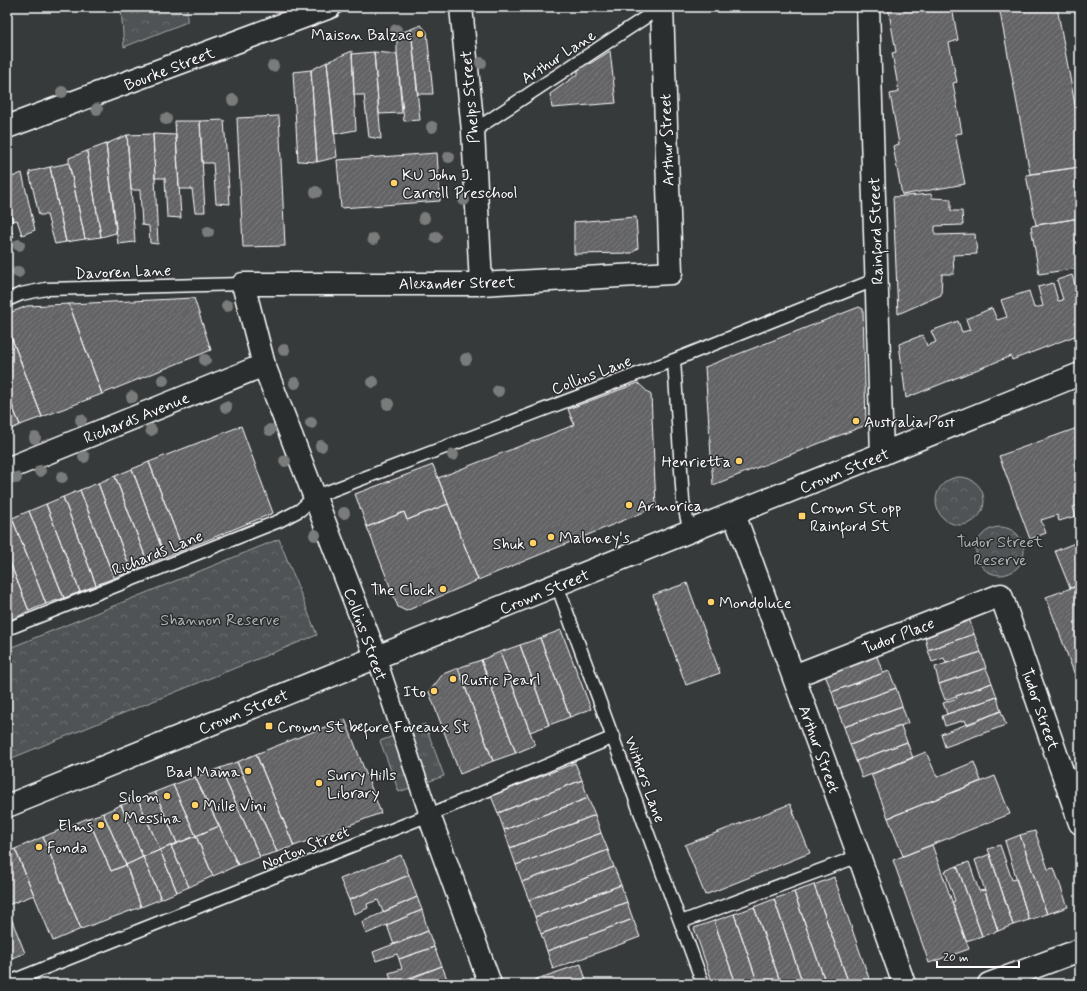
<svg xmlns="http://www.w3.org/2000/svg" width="1087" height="991" viewBox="0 0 1087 991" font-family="Mynerve,sans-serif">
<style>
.grass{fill:url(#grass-tufts);stroke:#a8a9aa}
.park{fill:url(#park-crowns);stroke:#a8a9aa}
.building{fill:url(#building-hatch);stroke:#fff}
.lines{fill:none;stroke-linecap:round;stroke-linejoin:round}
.service-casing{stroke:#fff;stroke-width:15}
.pedestrian-casing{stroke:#fff;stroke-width:21}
.minor-casing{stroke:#fff;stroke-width:25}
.tertiary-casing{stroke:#fff;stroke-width:25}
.service{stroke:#2a2d2e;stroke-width:12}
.pedestrian{stroke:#2a2d2e;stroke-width:18}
.minor{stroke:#2a2d2e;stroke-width:22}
.tertiary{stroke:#2a2d2e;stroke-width:22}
.tree{fill:#7a7c7c}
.poi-dot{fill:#ffd166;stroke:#2a2d2e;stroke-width:1.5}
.labels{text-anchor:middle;stroke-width:3;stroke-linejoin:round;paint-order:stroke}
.poi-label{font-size:16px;fill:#fff;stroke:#2a2d2e;text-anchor:start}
.street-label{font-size:16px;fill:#fff;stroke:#2a2d2e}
.park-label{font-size:16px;fill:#b0b2b2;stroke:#2a2d2e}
</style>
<defs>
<pattern id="grass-tufts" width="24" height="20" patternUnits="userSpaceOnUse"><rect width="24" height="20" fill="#505354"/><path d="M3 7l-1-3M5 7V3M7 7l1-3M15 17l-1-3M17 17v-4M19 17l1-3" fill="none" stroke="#6a6d6e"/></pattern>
<pattern id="park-crowns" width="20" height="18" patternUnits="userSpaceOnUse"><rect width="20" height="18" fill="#505354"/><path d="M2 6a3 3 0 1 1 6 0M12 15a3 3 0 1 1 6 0" fill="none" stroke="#6a6d6e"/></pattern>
<pattern id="building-hatch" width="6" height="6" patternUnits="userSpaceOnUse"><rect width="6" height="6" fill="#636465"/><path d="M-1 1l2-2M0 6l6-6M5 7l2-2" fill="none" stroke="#7a7b7c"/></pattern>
</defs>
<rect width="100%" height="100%" fill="#373a3b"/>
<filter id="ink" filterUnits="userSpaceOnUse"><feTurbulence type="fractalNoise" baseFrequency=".025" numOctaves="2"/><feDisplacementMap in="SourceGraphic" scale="8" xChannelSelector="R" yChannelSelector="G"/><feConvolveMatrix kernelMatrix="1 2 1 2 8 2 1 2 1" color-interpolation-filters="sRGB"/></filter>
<g filter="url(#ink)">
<path class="grass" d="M425 724 444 776 399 792 380 741Z"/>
<path class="park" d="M121 7H187V22L124 47Z
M936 501a24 24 0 1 1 48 0a24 24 0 1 1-48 0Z
M976 551a24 24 0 1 1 48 0a24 24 0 1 1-48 0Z
M279 539 317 635 7 760V649Z"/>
<path class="building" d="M888 7H952L958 40 949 43 957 82 953 83 962 133 955 134 965 184 902 195 893 146 899 144 890 94 899 92 892 53 896 52Z
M999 7H1057L1080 132V167L1030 174Z
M421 25 427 32 433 94H418L411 29Z
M411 29 420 120 404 121 397 54V34Z
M352 51 356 130 334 134 327 62Z
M610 51 616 103 552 108 550 94 578 74V66L591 63Z
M374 52 397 54 402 113 379 114Z
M374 52 379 114 381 139 369 137 364 95H354L352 54Z
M327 62 337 157 317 162 311 70Z
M311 70 317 162 298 161 293 72Z
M279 116 285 246 243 247 237 118Z
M224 120 230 204 216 203 213 163H202L200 121Z
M175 121H200L205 212H195L192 189H179Z
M153 134 176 135 181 218 167 217 165 178H155Z
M153 134 158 244 150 243 149 226 142 225 140 190H131L127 135Z
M127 135 135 242 118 244 106 144Z
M106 144 116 233 101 237 87 151Z
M87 151 101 237 85 239 69 163V158Z
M437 153 440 201 341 208 337 160Z
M69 163 85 239 66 242 50 167Z
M50 167 66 242 55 244 47 215H39L29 172Z
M1080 167V218L1036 225 1026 175Z
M22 173 35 230 22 235 17 220 13 221 7 201V179Z
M931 194 932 198 951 199V211H962L963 225 935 226V235L975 234 977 254 953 255 954 274H942L941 295 898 314 893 197Z
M7 201 13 221 8 223 14 237 7 239Z
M636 217 638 248 632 253 574 254V222Z
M1080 218V268L1039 274 1031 226Z
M1072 275 1078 294H1080V334L1012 360 1011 356 906 398 899 344 923 335 927 346 936 342 931 331 958 321 962 332 970 330 966 319 992 308 997 320 1007 317 1001 300 1029 291 1034 308 1043 306 1038 287 1053 283 1058 301 1063 300 1057 280Z
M194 298 211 350 102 394 69 304Z
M69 304 102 394 42 417 7 326V314L27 306Z
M859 307 863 309 866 425 713 485 705 367Z
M7 326 42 417 20 425 7 393Z
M638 383 651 395 656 507 478 580 438 478 574 425 568 409Z
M7 393 20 425 7 431Z
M241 426 273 513 183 550 149 462Z
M1080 427V504L1073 507 1076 516 1059 521 1057 515 1041 520 1046 533 1030 539 999 456Z
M149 462 183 550 165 557 132 469Z
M433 465 448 504 407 520 404 512 367 527 355 494Z
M132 469 165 557 148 564 115 476Z
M115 476 148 564 131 571 98 483Z
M98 483 131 571 114 578 80 490Z
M80 490 114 578 96 585 63 497Z
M63 497 96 585 80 592 46 504Z
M46 504 80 592 64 598 29 511Z
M448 504 478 580 406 611 398 607 367 527 404 512 407 520Z
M29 511 64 598 46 604 12 518Z
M12 518 46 604 29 611 7 555V520Z
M1080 541V585L1070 588 1055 551Z
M7 555 29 611 11 620 7 610Z
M687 583 720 673 686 685 653 595Z
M1080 585V689L1046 597Z
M7 610 11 620 7 621Z
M968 615 974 634 928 650 925 637 935 634 934 628Z
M561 630 591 709 570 717 540 638Z
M974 634 981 652 946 663 944 658 932 662 928 650Z
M540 638 570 717 549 725 520 645Z
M520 645 549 725 530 732 500 652Z
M500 652 535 745 516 753 481 660Z
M981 652 986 668 939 684 935 667Z
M876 654 883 673 832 692 824 673Z
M481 660 516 753 493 761 458 668Z
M458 668 493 761 460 774 429 692 443 674Z
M986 668 992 683 945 700 939 684Z
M889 671 896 688 837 709 832 692Z
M992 683 997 697 947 714 943 703 957 698 956 696Z
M896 688 902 706 844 727 837 709Z
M997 697 1001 711 967 725 965 720 945 726 942 716Z
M902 706 908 723 850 745 844 727Z
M1001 711 1006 725 945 747 941 734Z
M345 719 381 813 294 846 256 754Z
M901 726 907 742 856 761 850 745Z
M907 742 913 758 862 778 856 761Z
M926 752 937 777 974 762 981 781 888 818 871 774Z
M256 754 294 846 277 852 237 762Z
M237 762 277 852 260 857 220 768Z
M575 763 582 780 498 813 491 796Z
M220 768 260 857 238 865 195 777Z
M995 776 1010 814 903 856 888 818Z
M195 777 219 826 196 836 173 785Z
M582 780 588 798 504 830 498 813Z
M173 785 196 836 177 843 155 792Z
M155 792 177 843 160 850 138 799Z
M588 798 595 815 510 848 504 830Z
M138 799 160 850 143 857 121 805Z
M790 804 810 853 705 895 685 845Z
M121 805 143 857 126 865 103 813Z
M103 813 126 865 111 871 88 818Z
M595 815 601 833 516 865 510 848Z
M88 818 111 871 126 865 141 907 81 929 43 837Z
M219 826 238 865 213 876 196 836Z
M1035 831 1048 869 1054 868 1068 907 1047 914 1020 835Z
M601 833 608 850 522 882 516 865Z
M1020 835 1047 914 1029 920 1005 841Z
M196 836 213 876 189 887 171 846Z
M43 837 81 929 53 941 15 849Z
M932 845 969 949 929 963 893 860Z
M1000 845 1012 880 1016 879 1029 920 1013 925 988 849Z
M171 846 189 887 177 892 160 850Z
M15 849 34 895 8 905 7 852Z
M160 850 177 892 161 899 143 857Z
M608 850 614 867 529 900 522 882Z
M990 854 1013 925 998 931 975 860Z
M401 855 409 875 349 900 340 879Z
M143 857 161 899 141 907 126 865Z
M969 862 979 891 985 890 998 931 982 936 957 866Z
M957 866 982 936 966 941 952 902 955 901 945 871Z
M614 867 621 885 535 917 529 900Z
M409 875 417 897 383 912 378 900 367 904 368 908 354 914 349 900Z
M834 877 871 984H849L814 885Z
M621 885 627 902 541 934 535 917Z
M814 885 849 984H826L794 892Z
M794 892 826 984H803L774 899Z
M417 897 422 910 366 934 362 922Z
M774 899 803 984H781L754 907Z
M627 902 633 919 547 951 541 934Z
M754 907 781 984H758L734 914Z
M7 908 25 953 7 960Z
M422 910 428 931 394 945 387 925Z
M734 914 758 984H736L714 921Z
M633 919 640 937 553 969 547 951Z
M714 921 736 984H713L694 928Z
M428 931 434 947 399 959 397 954 376 961 373 952Z
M434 947 442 966 392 984 389 973 402 969 399 959Z
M581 964 587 984H536L534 980Z
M442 966 449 984H409L407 980Z"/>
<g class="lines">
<g class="service-casing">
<path id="service" d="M473 131 661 7
M7 300 21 294 46 289 243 284
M674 360 683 501 690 532
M557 585 703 984
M7 629 279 521 300 510 314 497 674 360 877 279
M681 922 859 856
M7 983 429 815 614 737"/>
</g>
<g class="pedestrian-casing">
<path id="pedestrian" d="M377 659 429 815"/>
</g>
<g class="minor-casing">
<path id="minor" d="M461 7 473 131 481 284
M868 7 882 454
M7 469 264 365
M734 514 859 856 904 984
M377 659 264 365 243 284H481L671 273 662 7
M794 676 1001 595 1080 823
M429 815 490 984
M989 984 1080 950"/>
</g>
<g class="tertiary-casing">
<path id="tertiary" d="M7 127 330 7
M7 806 1080 374"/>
</g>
<use href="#service" class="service"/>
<use href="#pedestrian" class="pedestrian"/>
<use href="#minor" class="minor"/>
<use href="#tertiary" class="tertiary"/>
</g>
<g class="tree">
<circle cx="396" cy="30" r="6"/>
<circle cx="481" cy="63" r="6"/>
<circle cx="273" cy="66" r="6"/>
<circle cx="62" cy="92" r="6"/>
<circle cx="233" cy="100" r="6"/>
<circle cx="97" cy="109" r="6"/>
<circle cx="166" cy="119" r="6"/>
<circle cx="432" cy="127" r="6"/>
<circle cx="449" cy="157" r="6"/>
<circle cx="316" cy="192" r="6"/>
<circle cx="464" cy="200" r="6"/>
<circle cx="424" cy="218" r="6"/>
<circle cx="208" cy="232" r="6"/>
<circle cx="436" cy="237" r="6"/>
<circle cx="373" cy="239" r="6"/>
<circle cx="19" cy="245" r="6"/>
<circle cx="18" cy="272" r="6"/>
<circle cx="227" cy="306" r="6"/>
<circle cx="284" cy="350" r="6"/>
<circle cx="466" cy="359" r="6"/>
<circle cx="205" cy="360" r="6"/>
<circle cx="163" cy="380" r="6"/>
<circle cx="373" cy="382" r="6"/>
<circle cx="295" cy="383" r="6"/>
<circle cx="498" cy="391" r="6"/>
<circle cx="132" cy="397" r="6"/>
<circle cx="388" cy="404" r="6"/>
<circle cx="226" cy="407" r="6"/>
<circle cx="81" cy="420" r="6"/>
<circle cx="311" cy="423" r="6"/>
<circle cx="151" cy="430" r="6"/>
<circle cx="270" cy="430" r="6"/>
<circle cx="35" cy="438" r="6"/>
<circle cx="321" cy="446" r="6"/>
<circle cx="453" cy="455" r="6"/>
<circle cx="84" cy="457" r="6"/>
<circle cx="285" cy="461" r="6"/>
<circle cx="40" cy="471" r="6"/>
<circle cx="62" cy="477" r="6"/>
<circle cx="16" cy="478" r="6"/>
<circle cx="344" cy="513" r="6"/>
<circle cx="315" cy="535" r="6"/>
<circle cx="379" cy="589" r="6"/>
</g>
</g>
<g class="poi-dot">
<circle cx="420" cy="34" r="4"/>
<circle cx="394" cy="183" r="4"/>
<circle cx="856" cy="421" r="4"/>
<circle cx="739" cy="461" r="4"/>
<circle cx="629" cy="505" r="4"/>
<rect x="798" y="512" width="8" height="8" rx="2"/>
<circle cx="551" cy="537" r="4"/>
<circle cx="533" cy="543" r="4"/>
<circle cx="443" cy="589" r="4"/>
<circle cx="711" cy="602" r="4"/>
<circle cx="453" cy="679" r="4"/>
<circle cx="434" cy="691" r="4"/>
<rect x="265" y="722" width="8" height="8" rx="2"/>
<circle cx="248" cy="771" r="4"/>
<circle cx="319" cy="783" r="4"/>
<circle cx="167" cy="796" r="4"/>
<circle cx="195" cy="805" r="4"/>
<circle cx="116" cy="817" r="4"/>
<circle cx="101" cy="825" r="4"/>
<circle cx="39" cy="847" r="4"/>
</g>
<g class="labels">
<g class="poi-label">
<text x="412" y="40" text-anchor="end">Maison Balzac</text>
<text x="402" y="180">KU John J.<tspan x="402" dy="18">Carroll Preschool</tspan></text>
<text x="864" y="427">Australia Post</text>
<text x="731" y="467" text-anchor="end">Henrietta</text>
<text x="637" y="511">Armorica</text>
<text x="810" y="513">Crown St opp<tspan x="810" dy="18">Rainford St</tspan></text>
<text x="559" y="543">Maloney's</text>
<text x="525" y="549" text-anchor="end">Shuk</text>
<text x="435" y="595" text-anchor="end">The Clock</text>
<text x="719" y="608">Mondoluce</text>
<text x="461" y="685">Rustic Pearl</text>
<text x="426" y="697" text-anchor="end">Ito</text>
<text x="277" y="732">Crown St before Foveaux St</text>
<text x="240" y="777" text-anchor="end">Bad Mama</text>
<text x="327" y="780">Surry Hills<tspan x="327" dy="18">Library</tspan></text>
<text x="159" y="802" text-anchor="end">Silom</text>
<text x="203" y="811">Mille Vini</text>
<text x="124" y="823">Messina</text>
<text x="93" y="831" text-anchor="end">Elms</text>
<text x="47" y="853">Fonda</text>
</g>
<g class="street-label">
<text transform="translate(558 56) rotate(-33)" y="6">Arthur Lane</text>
<text transform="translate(169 68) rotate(-21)" y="6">Bourke Street</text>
<text transform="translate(469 97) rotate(-95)" y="6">Phelps Street</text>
<text transform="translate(666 140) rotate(-92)" y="6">Arthur Street</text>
<text transform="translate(875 231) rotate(-92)" y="6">Rainford Street</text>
<text transform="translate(123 271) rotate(-2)" y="6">Davoren Lane</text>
<text transform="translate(457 282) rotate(-1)" y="6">Alexander Street</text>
<text transform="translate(591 374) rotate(-21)" y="6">Collins Lane</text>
<text transform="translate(136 417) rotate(-22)" y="6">Richards Avenue</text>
<text transform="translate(844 470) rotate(-22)" y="6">Crown Street</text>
<text transform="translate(157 552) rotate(-22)" y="6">Richards Lane</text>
<text transform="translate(544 591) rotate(-22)" y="6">Crown Street</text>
<text transform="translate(366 634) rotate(70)" y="6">Collins Street</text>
<text transform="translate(898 635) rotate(-21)" y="6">Tudor Place</text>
<text transform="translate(1041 709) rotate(71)" y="6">Tudor Street</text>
<text transform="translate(243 711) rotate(-22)" y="6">Crown Street</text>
<text transform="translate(820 749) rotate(70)" y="6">Arthur Street</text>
<text transform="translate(646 779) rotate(70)" y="6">Withers Lane</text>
<text transform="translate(305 847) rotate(-22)" y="6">Norton Street</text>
</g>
<g class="park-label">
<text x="1000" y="547">Tudor Street<tspan x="1000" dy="18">Reserve</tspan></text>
<text x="220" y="625">Shannon Reserve</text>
</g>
</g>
<rect width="1087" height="991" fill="none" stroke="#2a2d2e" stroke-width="24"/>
<rect x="12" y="12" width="1063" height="967" fill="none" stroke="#fff" stroke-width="1.5" filter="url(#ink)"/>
<path d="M937 961v6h82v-6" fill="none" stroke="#ffffff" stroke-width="2"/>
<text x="943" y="961" font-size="12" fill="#ffffff" stroke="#2a2d2e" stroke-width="3" paint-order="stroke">20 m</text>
</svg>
